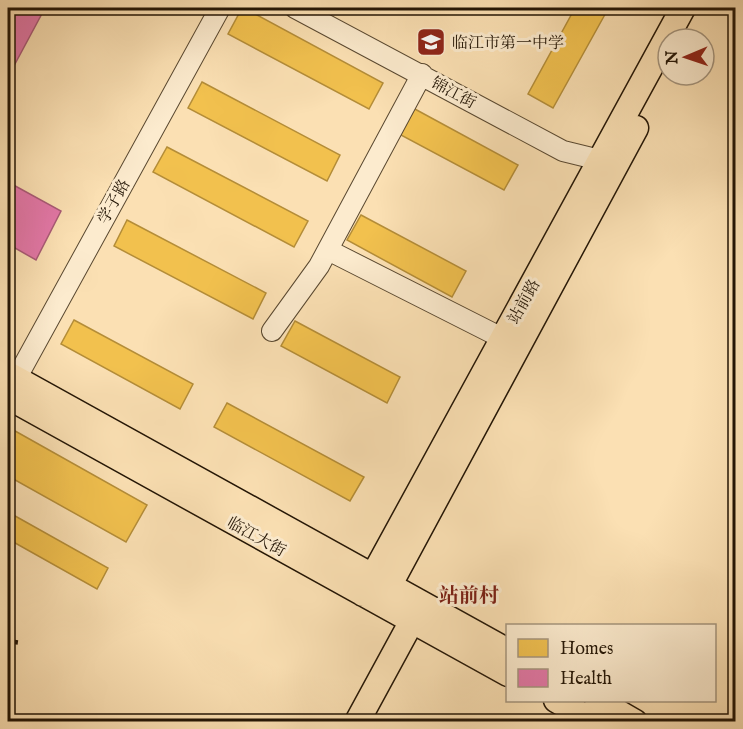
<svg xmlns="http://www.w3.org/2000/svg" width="743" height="729" viewBox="0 0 743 729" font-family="'IM FELL English','Noto Serif SC',serif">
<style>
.homes{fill:#f2c14e;stroke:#b48d38;stroke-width:1.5}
.health{fill:#e377a8;stroke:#a95a77;stroke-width:1.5}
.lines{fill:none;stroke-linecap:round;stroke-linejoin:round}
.minor-casing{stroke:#594830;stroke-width:22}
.major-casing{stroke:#231505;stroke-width:27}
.minor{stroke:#fcebce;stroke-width:20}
.major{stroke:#fbe0b3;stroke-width:24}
.rail{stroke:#231505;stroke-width:4.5;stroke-dasharray:10 10;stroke-linecap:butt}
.labels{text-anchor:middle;stroke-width:6;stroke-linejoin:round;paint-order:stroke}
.poi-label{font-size:16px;fill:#231505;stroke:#fcebce;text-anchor:start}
.street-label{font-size:16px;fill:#231505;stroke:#fcebce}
.quarter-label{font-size:20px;font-weight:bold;fill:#7a1f14;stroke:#fcebce}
</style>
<rect width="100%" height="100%" fill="#fbe0b3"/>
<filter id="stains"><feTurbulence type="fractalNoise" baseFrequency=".00333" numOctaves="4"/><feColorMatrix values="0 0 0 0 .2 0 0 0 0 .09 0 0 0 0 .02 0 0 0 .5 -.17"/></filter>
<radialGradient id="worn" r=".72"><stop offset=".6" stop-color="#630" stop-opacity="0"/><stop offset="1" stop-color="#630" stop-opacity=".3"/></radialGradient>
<path class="homes" d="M242 8H244L383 83 369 109 228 34Z
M575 8H605L608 9 553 108 528 94Z
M202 82 340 155 327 181 188 108Z
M413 108 518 165 504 190 399 134Z
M167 147 308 221 294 247 153 172Z
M361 215 466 271 452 297 347 240Z
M127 220 266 293 253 319 114 246Z
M74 320 193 384 180 409 61 344Z
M295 321 400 377 387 403 281 346Z
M227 403 364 477 350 501 214 427Z
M8 427 147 505 126 542 8 476Z
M8 512 108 568 97 589 8 539Z"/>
<path class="health" d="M8 8H45L8 77Z
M156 8H170L167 13Z
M8 182 61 211 36 260 8 244Z"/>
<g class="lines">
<g class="minor-casing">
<path id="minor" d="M295 8 563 151 612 163
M328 250 502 338
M272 331 319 266 422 74
M10 390 220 8"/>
</g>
<g class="major-casing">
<path id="major" d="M8 374 508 651
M8 397 508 674
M363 594 683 8
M380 603 636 128
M556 700 594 722
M597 700 635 722
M357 722 419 608"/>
</g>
<use href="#minor" class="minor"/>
<use href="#major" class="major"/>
<path class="rail" d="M8 641 22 643"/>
</g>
<defs>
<g id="school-square" transform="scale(1.5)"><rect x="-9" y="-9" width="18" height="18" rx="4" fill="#8f2418" stroke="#fcebce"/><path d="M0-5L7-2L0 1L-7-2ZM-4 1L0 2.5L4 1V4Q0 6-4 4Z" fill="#fff"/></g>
</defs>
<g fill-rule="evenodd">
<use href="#school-square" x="431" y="42"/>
</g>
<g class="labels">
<g class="poi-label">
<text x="452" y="48">临江市第一中学</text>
</g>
<g class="street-label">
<text transform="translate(454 92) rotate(28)" y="6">锦江街</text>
<text transform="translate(113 201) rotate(-61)" y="6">学子路</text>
<text transform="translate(523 301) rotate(-61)" y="6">站前路</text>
<text transform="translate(257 536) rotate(29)" y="6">临江大街</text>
</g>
<g class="quarter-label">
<text x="469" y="602">站前村</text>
</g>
</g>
<rect width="743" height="729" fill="none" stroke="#fbe0b3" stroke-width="30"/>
<rect x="9" y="9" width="725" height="711" fill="none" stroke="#231505" stroke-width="3"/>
<rect x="15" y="15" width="713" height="699" fill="none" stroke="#231505" stroke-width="1.5"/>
<rect x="506" y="624" width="210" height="78" fill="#fcebce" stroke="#a5957e" stroke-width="1.5"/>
<rect x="518" y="639" width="30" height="18" fill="#f2c14e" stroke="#a5957e" stroke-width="1.5"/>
<text x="560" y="654" font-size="18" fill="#231505">Homes</text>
<rect x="518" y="669" width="30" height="18" fill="#e377a8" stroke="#a5957e" stroke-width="1.5"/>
<text x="560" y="684" font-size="18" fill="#231505">Health</text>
<g transform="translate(686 57) rotate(268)"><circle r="28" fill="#fcebce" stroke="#a5957e" stroke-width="1.5"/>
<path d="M0-4.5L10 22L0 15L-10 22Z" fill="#8f2418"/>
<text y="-9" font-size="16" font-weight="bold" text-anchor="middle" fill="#231505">N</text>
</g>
<rect width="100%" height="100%" filter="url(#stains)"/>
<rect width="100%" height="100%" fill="url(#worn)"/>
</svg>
